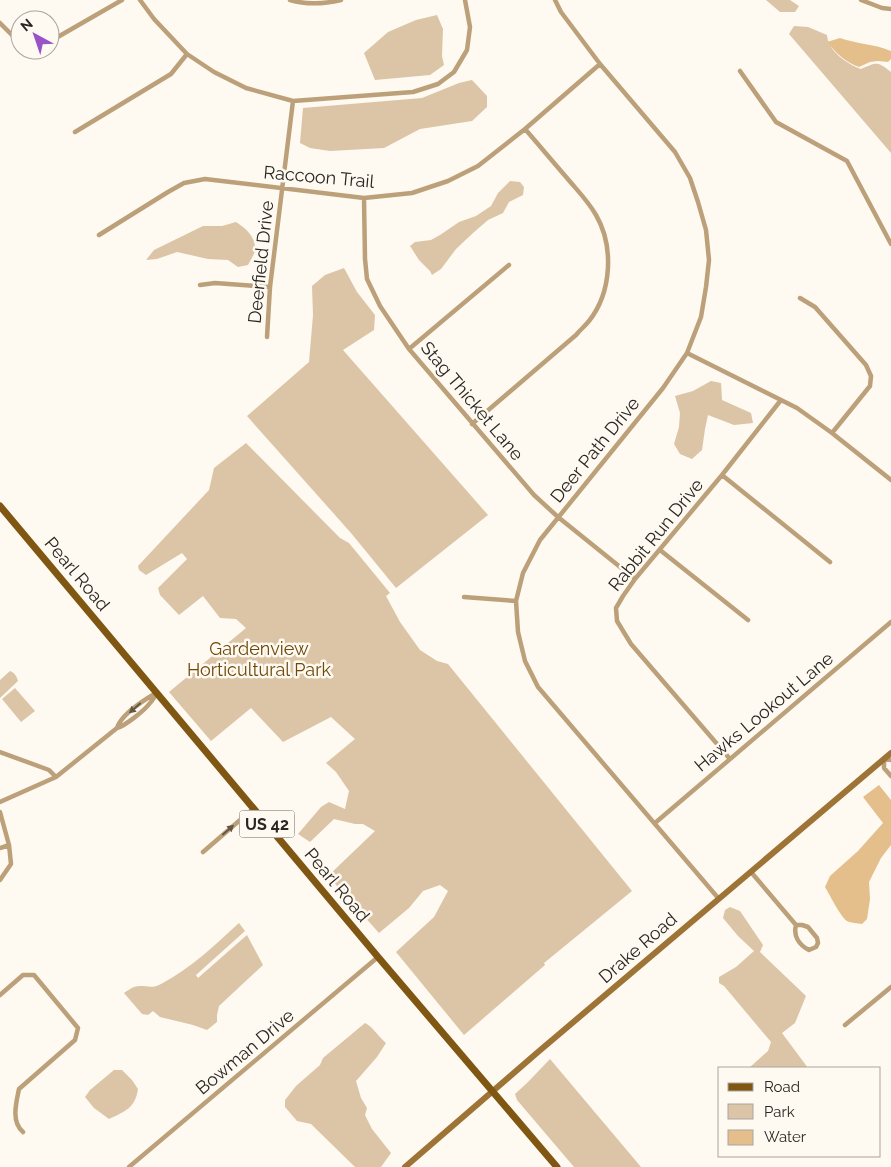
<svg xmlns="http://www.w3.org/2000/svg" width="891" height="1167" viewBox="0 0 891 1167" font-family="Raleway,sans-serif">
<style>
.green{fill:#dbc5a6}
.water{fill:#e4bf8c}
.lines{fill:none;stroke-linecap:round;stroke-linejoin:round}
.street{stroke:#bca079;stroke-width:4.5}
.secondary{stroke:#9d7435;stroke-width:6}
.primary{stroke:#7f5713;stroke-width:7}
.oneway{fill:#645745}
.labels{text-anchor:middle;stroke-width:5;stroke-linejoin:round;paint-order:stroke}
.shield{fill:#fef9f1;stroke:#6a6661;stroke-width:1}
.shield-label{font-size:16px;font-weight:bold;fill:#2a2723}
.street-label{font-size:18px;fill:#2a2723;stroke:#fef9f1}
.park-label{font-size:18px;fill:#6d4909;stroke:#fef9f1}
</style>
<rect width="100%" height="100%" fill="#fef9f1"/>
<path class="green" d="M766 0H790L799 6 795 12H780Z
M437 15 443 29 442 56 444 65 430 75 375 80 364 53 388 32 416 20Z
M794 26 808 27 827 35C828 51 847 64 861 69 877 62 877 61 891 72V153L789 34Z
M472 80 487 96V107L472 121 420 129 384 148 330 151 310 148 300 143 303 108 422 98 459 83Z
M510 181 520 182 524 187 523 195 509 202 503 213 488 220 473 233 456 249 441 269 432 275 430 271 419 260 410 246 415 242 431 240 440 235 459 222 476 216 491 206 498 193Z
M236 222C246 229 256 236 255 251 254 255 250 261 248 265L238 267 228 260 208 259 177 252 157 259 146 260 154 250 203 226H222Z
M344 268 357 292 375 315 374 330 343 350 488 515 396 588 351 533 247 416 309 362 313 315 312 286 325 275Z
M711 381 721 383 722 400 751 413 753 423 734 425 708 415 705 429 702 450 692 459 680 454 674 444 679 427 680 413 675 396 693 391Z
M246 443 340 538 349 543 390 593 386 596 400 622 420 650 437 661 448 664 632 891 544 963 545 965 464 1035 396 952 434 917 448 891 440 885 423 891 409 908 379 933 328 876 375 831 363 824H355L334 819 310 842 298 834 321 807 329 802 345 809 349 791 336 772 326 763 355 739 331 717 283 742 251 708 211 741 169 692 246 628 236 619 220 618 203 596 179 615 160 595 158 588 187 559 182 553 146 575 139 570 138 566 209 490 214 468Z
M10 671C15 673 17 677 18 681L0 698V680Z
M15 688 35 711 21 722 2 699Z
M730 907 740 911 763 945 760 952 806 996 795 1023 782 1033 808 1068H749L768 1051 771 1042 724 986 719 983V977L736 967 754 951 738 936 723 918 725 910Z
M239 923 245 931 196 975 198 978 247 935 263 965 219 1006 217 1015V1022L207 1030 193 1025 160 1017 153 1011 148 1015 142 1014 124 993C127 991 131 988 134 987 144 984 151 990 161 984 191 968 214 946 239 923Z
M365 1023C373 1027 378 1036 386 1043L377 1057 356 1081 361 1098 367 1108 365 1115 372 1129 391 1153 381 1167H355L311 1124 297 1121 285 1107V1100L296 1086 320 1065 323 1058Z
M550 1059 641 1167H574L517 1100 515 1094 528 1082Z
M114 1070H122L132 1080 138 1089C135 1108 126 1111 109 1119L94 1108 85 1097 90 1090Z"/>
<path class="water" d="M840 38C857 44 875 44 891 51V59L888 62 878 61 870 62 859 67C845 62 836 53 827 42Z
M879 785 891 800V845L881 858 869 882 870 899 867 919 862 924C858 923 850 923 847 921 840 916 830 895 825 887L830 876 858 851 883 823 863 797Z"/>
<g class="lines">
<path class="street" d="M140 0 154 19 187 54 214 72 246 88 293 101 413 92 438 84 454 72 467 50 470 27 465 0
M290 0C307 5 324 4 341 0
M555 0 561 12 600 64 675 152 690 178 698 202 706 230 709 260 706 287 701 317 687 353 663 388 540 540 523 573 516 601 518 632 525 661 538 687 719 899
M861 0 882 8 891 9
M0 23 15 38 20 39
M50 39 56 38 122 0
M740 71 776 122 847 161 891 244
M75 132 171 74 187 54
M364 198 365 259 367 279 380 306 409 349 534 495 558 517 635 579
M99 235 168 192 184 183 205 179 364 198 412 193 448 181 478 166 525 129 600 64
M200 285 215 283 270 287
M800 298 815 307 866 365 871 376 870 386 832 433
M267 337 270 287 293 101
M409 349 509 265
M687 353 797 408 832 433 891 480
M472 424 576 335C580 330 585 326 589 321 612 292 614 246 596 215 588 201 577 190 567 178 553 162 539 145 525 129
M722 475 830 562
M660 550 748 620
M464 597 516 601
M117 728C121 715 144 700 156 693
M0 752 49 770 56 777
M730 759 631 644 617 621 616 608 623 596 635 579 722 475 781 400
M891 760 884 759V768L891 776
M0 802 56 777 117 728C125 726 145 710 150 703 153 700 155 696 157 692
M0 812 9 845 11 864 0 880
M655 823 891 622
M0 848 9 845
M203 852 254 808
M751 872 796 925C793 936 799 945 809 950L816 947 818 943 817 938 808 927 802 925H796
M0 995 23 975H34L78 1028 75 1040 19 1089C16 1103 11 1122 23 1132
M845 1025 891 987
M129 1167 378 957"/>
<path class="secondary" d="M405 1167 538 1052 891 753"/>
<path class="primary" d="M0 506 378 957 557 1167"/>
</g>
<defs><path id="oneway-solid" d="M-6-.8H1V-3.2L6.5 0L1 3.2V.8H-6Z" transform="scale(1.25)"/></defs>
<g class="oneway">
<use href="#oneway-solid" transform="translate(135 708) rotate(139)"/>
<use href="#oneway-solid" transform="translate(228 830) rotate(-41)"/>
</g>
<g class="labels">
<rect class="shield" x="239.5" y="810.5" width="55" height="27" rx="4"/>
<g class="shield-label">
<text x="267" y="830">US 42</text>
</g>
<g class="street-label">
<text transform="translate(319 177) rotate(5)" y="6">Raccoon Trail</text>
<text transform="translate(261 262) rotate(-84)" y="6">Deerfield Drive</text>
<text transform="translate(472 401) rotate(50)" y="6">Stag Thicket Lane</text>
<text transform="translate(595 450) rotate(-51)" y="6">Deer Path Drive</text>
<text transform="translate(656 535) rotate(-51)" y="6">Rabbit Run Drive</text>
<text transform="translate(77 574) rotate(50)" y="6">Pearl Road</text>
<text transform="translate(764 712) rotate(-40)" y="6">Hawks Lookout Lane</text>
<text transform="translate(337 885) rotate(50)" y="6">Pearl Road</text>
<text transform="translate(638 948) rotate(-41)" y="6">Drake Road</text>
<text transform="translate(245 1052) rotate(-40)" y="6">Bowman Drive</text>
</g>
<g class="park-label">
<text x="259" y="655">Gardenview<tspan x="259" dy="21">Horticultural Park</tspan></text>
</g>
</g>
<rect x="718" y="1067" width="162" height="90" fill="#fef9f1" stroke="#a9a59f"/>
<rect x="728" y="1083" width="25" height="8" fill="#7f5713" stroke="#a9a59f"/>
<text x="764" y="1092" font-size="15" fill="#2a2723">Road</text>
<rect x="728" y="1104" width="25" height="15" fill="#dbc5a6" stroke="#a9a59f"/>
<text x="764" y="1117" font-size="15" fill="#2a2723">Park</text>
<rect x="728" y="1130" width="25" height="15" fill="#e4bf8c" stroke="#a9a59f"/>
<text x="764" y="1142" font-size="15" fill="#2a2723">Water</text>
<g transform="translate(35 35) rotate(320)"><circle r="24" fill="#fef9f1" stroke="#a9a59f"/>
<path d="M0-4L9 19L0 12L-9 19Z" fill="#9853c7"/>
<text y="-8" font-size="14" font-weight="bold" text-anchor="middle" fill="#2a2723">N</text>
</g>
</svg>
